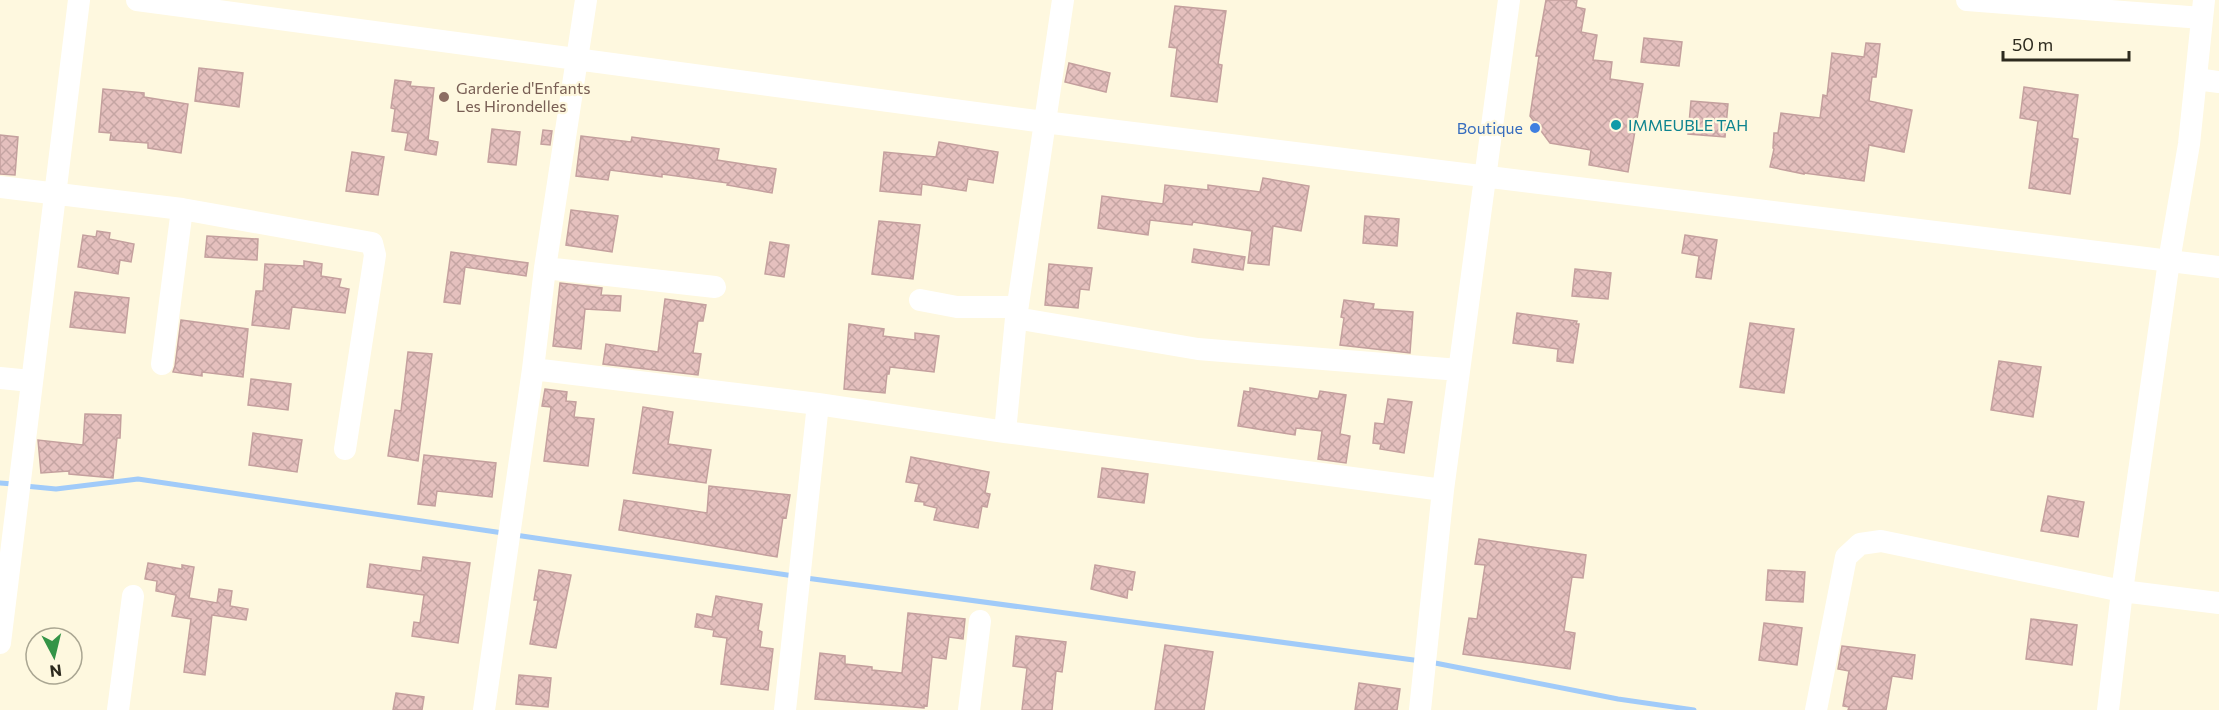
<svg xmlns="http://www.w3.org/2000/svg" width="2219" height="710" viewBox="0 0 2219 710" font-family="Commissioner,sans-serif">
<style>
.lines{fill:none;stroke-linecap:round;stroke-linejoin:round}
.stream{stroke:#a1cbf9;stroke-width:5}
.building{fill:url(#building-cross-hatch);stroke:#c4a09e;stroke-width:1.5}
.minor{stroke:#fff;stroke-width:22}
.education-dot{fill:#8d6e63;stroke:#fef8df;stroke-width:2}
.culture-dot{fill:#0f9aa8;stroke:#fef8df;stroke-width:2}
.shop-dot{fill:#3f7fe0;stroke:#fef8df;stroke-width:2}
.labels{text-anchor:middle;stroke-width:4.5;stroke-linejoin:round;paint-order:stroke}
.education-label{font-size:16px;fill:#785e54;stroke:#fef8df;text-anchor:start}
.culture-label{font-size:16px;fill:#0d838f;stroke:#fef8df;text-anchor:start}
.shop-label{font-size:16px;fill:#366cbe;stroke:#fef8df;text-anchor:end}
</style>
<defs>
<pattern id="building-cross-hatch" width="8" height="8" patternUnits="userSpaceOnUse" patternTransform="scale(1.5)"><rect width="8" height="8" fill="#e5c0be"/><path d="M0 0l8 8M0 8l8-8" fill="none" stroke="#c5a5a3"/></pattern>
</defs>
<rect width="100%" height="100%" fill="#fef8df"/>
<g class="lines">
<path class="stream" d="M0 483 13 484
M25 486 56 489 138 479 503 533
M515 535 794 576
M806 578 1421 661
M1430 662 1618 699 1694 710"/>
</g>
<path class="building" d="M1546 0H1577L1576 7 1585 9 1581 32 1597 35 1593 60 1612 62 1610 79 1643 84 1628 172 1589 165 1591 150 1550 143 1530 116 1539 56H1536Z
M1175 6 1226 11 1218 64 1222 65 1217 102 1171 96 1177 48 1169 47Z
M1644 38 1682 42 1679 66 1641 62Z
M1866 43 1880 44 1876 77H1872L1869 101 1912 110 1904 152 1869 145 1864 181 1804 173V174L1770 167 1774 149 1773 148 1774 133H1778L1781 113 1820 118 1823 95 1827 96 1832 53 1864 57Z
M1069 63 1110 73 1106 92 1065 82Z
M199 68 243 73 239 107 195 101Z
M395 80 411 82 410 86 434 88 428 140 438 142 436 155 405 150 408 133 392 131 395 109 391 108Z
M2024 87 2078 95 2072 138 2078 139 2070 194 2029 188 2038 121 2020 118Z
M103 89 144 93V97L188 104 181 153 148 148V143L110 140 111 133 99 132Z
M1691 101 1728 104 1725 137 1688 134Z
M492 129 520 132 516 165 488 162Z
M543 130 552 131 550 145 541 144Z
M0 135 18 137 15 175 0 174Z
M581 136 631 142 632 137 719 149 717 160 776 169 772 193 727 185 728 183 662 174V177L610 170 608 180 576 176Z
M939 142 998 152 993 183 968 179 966 191 922 184 921 195 880 191 884 152 936 157Z
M352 152 384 157 378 195 346 191Z
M1263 178 1309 186 1301 231 1273 226 1269 265 1248 263 1252 231 1193 222 1192 225 1150 220 1148 235 1098 228 1102 196 1163 204 1165 185 1208 190V185L1260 192Z
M571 210 618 216 612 252 566 245Z
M1365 216 1399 219 1397 246 1363 243Z
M879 221 920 225 913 279 872 274Z
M97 231 110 233 109 239 134 244 131 262 120 260 118 274 78 267 83 235 96 237Z
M1685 235 1717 240 1711 279 1696 277 1699 256 1682 253Z
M207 236 258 239 257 260 205 257Z
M770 242 789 245 784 277 765 274Z
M1194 249 1245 257 1243 270 1192 262Z
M451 252 528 263 526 276 465 267 460 304 444 302Z
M304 261 322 264 321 276 341 279 339 287 349 289 345 313 292 307 289 329 252 325 256 291H263L265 264 304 266Z
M1049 264 1092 268 1089 290 1080 289 1078 308 1045 305Z
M1575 269 1611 273 1608 299 1572 296Z
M560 283 602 288 601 295 621 296 620 311 585 309 581 349 553 346Z
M75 292 129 298 125 333 70 327Z
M665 299 706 305 703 321H698L693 353 701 354 698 375 603 364 606 344 658 352Z
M1344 300 1374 304 1373 309 1413 312 1410 353 1340 345 1344 318 1341 317Z
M1517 313 1577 321 1576 324H1579L1573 363 1557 361 1558 349 1513 343Z
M181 320 248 329 243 377 202 372V376L173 372 175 366Z
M1750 323 1794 329 1784 393 1740 387Z
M849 324 884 329 883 336 915 340V333L939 336 934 372 890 367 889 374H887L885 393 844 389Z
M408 352 432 354 418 461 388 456 395 410 401 411Z
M1999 361 2041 367 2033 417 1991 410Z
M251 379 291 384 288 410 248 405Z
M1250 388 1318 399 1320 391 1346 395 1340 434 1350 436 1346 463 1318 459 1322 431 1296 428 1295 435 1238 426 1244 391 1250 392Z
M545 389 567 392 566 401 576 402 574 417 594 419 588 466 544 461 551 407 542 406Z
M1388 399 1412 402 1404 453 1380 449 1381 444 1373 443 1375 423 1384 424Z
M643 407 673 412 668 444 711 450 706 483 633 473Z
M85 414 121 415 120 438H117L113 478 69 474V471L41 473 38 440 83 445Z
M253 433 302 440 297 472 249 465Z
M424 455 496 463 492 497 437 491 435 506 418 504Z
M911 457 989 472 985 493 990 494 987 507 982 506 978 528 934 520 937 508 924 505V502L915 501 919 484 906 482Z
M1102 468 1148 474 1144 503 1098 497Z
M709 486 790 495 786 518 783 517 777 557 619 530 624 500 707 513Z
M2048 496 2084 502 2078 537 2041 531Z
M1479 539 1586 555 1583 578 1572 577 1564 631 1575 633 1570 669 1463 654 1469 618 1477 619 1485 565 1475 564Z
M423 557 470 563 458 643 412 636 414 622 420 623 424 595 367 587 370 564 421 571Z
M148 563 182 569V565L194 567 189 598 217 603 219 589 232 591 230 606 248 609 246 620 212 615 205 675 184 672 191 619 172 616 176 595 156 591 157 581 145 579Z
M1095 565 1135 572 1132 590 1128 589 1127 598 1091 589Z
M539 570 571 575 556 648 530 644 538 600H534Z
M1768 570 1805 572 1803 602 1766 600Z
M716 596 762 604 758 630 762 632 760 647 773 649 768 690 721 684 727 638 713 636 714 630 695 627 697 614 712 617Z
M908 613 965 619 963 639 949 637 946 659 932 657 927 706 924 705V708L815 699 820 653 845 656V664L872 667V670L902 673Z
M2031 619 2077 625 2072 665 2026 659Z
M1764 623 1802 628 1797 665 1759 660Z
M1016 636 1066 642 1062 672 1056 671 1052 710H1022L1027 668 1013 666Z
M1165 645 1213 652 1204 710H1155Z
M1842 646 1915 655 1912 679 1892 676 1886 710H1848L1849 707 1843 706 1849 671 1838 669Z
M519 675 551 678 548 707 516 704Z
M1359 683 1400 689 1397 710H1355Z
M396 693 424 697 422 710H393Z"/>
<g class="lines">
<path class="minor" d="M137 0 1044 122 2219 267
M1967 0 2202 18
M2196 79 2219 82
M0 187 182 209 372 243 375 255 345 449
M545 268 715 287
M920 300 957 307H1017
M1016 318 1198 349 1459 370
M162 364 182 209
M533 369 818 404 1005 432 1443 490
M0 378 31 381
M1005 432 1016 318 1063 0
M0 643 79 0
M118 710 133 596
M484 710 533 369 545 268 586 0
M785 710 818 404
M969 710 980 621
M1420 710 1443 490 1509 0
M1816 710 1846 557 1860 544 1881 541 2122 591 2219 603
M2108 710 2122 591 2169 261 2189 144 2204 0"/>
</g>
<circle class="education-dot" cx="444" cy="97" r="6"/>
<circle class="culture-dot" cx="1616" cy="125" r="6"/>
<circle class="shop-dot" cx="1535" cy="128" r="6"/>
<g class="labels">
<g class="education-label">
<text x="456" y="94">Garderie d'Enfants<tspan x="456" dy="18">Les Hirondelles</tspan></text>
</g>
<g class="culture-label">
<text x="1628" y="131">IMMEUBLE TAH</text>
</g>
<g class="shop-label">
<text x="1523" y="134">Boutique</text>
</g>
</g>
<g transform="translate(54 656) rotate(173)"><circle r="28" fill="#fef8df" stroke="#aaa692" stroke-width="1.5"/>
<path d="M0-4.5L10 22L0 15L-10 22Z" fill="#349447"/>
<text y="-9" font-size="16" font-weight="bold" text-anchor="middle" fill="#2d2a1e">N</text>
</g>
<path d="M2003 51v9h126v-9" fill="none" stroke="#2d2a1e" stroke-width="3"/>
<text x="2012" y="51" font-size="18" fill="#2d2a1e" stroke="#fef8df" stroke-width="4.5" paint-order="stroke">50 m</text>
</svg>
